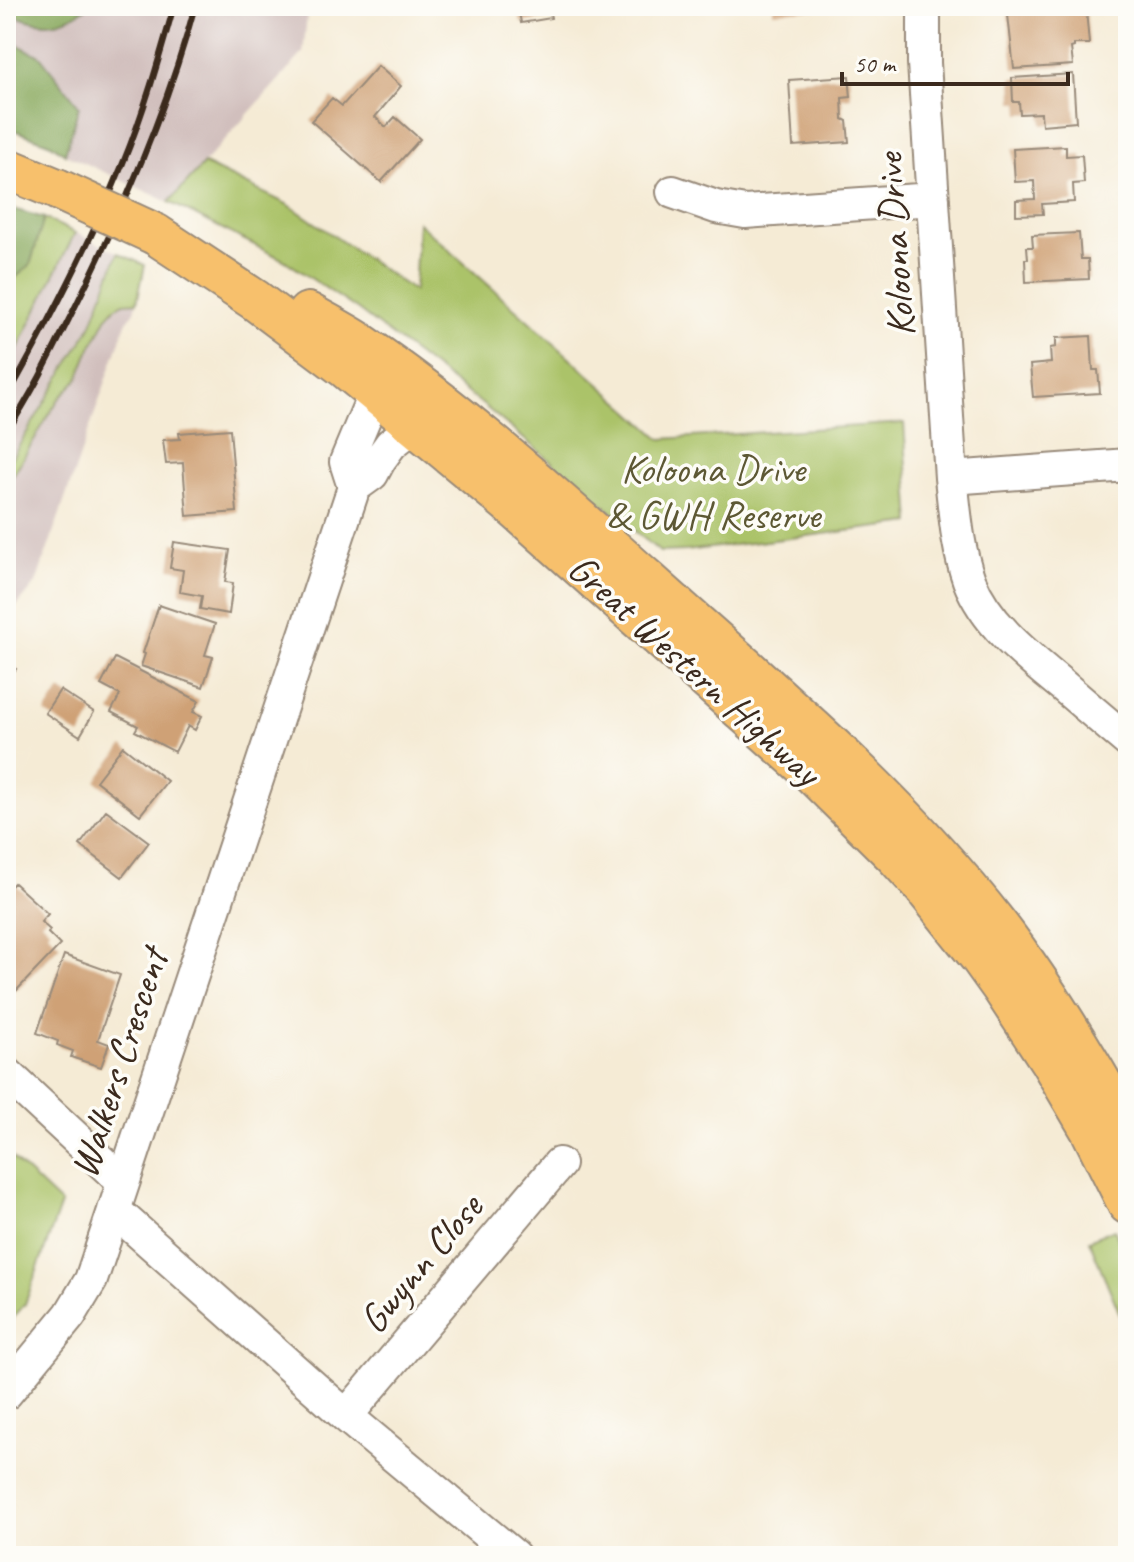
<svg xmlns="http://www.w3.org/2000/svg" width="1134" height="1562" viewBox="0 0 1134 1562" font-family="Caveat,sans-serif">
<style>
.industrial{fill:#d1bfbd}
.green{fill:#abc369;stroke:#737644;stroke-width:2}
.forest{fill:#88a95d;stroke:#626a3e;stroke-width:2}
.building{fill:#cfa176}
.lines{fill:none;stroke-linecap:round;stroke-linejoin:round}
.minor-casing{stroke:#988a7a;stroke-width:36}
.major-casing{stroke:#988a7a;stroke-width:44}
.minor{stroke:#fff;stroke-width:32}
.major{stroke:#f7c06c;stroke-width:40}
.rail{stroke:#3b2a1e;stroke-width:6}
.major-bridge-casing{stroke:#988a7a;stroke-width:44;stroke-linecap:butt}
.major-bridge{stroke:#f7c06c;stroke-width:40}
.labels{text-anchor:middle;stroke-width:7;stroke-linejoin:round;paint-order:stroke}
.street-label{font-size:40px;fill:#3b2a1e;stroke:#fdfcf7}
.park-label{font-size:40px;fill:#5d5834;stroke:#fdfcf7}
</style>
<rect width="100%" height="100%" fill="#fdfcf7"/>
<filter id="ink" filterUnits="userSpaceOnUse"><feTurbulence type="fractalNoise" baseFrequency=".0125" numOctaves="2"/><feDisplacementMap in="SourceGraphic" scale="16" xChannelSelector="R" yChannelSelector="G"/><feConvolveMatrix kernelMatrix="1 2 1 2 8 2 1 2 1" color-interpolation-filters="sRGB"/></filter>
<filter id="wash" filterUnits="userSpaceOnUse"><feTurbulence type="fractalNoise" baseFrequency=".006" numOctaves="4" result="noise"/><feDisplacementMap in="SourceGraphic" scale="32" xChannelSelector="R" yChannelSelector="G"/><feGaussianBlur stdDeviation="1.8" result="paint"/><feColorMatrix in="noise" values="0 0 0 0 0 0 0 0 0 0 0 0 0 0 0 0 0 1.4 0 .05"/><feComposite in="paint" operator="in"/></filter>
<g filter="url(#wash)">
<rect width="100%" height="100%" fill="#f5ebd5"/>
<path class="industrial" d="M6 6H308L303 53 169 202 65 154 79 106 6 72Z
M44 218 145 265 135 311 126 323 36 583 6 619V286L30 265Z"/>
<path class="green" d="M204 164 289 205 414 291 418 222 661 439 904 423 911 523 686 551 660 552 482 404 358 310 284 260 169 202Z
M44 218 75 233 6 372V286L30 265Z
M118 253 145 265 137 302 124 303 115 308 106 318 88 354 78 379 58 400 6 487V467L91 326Z
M6 1152 61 1204 25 1304 6 1326Z
M1114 1229 1128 1262V1333L1089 1240Z"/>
<path class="forest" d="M6 6H89C58 28 40 27 6 12Z
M6 39 40 56 79 106 65 154 51 144 6 127Z
M6 207 44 218 30 265 6 286Z"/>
<g id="blocks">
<path class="building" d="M518 6H549L551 18 521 23Z
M569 6H595L596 11 576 15 571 14Z
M773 6H834V8L773 12Z
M1007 6H1073L1086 10 1089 44H1074V47L1071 48 1073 65 1014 69Z
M378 66 401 86 375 117 386 127 395 117 420 139 381 182 311 121 332 98 342 106Z
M1073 74 1076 122 1042 125 1041 113 1020 114 1019 102H1013L1012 78Z
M849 76 851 97 842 98 843 119 847 121 849 142 793 146 789 80Z
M1066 146V156L1082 155 1084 183 1073 184 1074 202 1042 204 1043 214 1016 215V200L1035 199 1034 181 1015 182 1013 149Z
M1079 233 1081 259H1088L1089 279 1026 282 1025 259H1028L1027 247H1033L1032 235Z
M1091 336 1093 370H1098L1100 393 1033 397 1030 365 1051 363 1050 348 1056 347V338Z
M230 429 237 512 187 516 183 463 166 464 163 440 180 439 179 433Z
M174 542 230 550 225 582 233 583 229 614 200 609 202 596 180 592 183 570 170 568Z
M159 605 215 624 205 655 213 657 203 687 141 666 145 654 143 653Z
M115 658 199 701 193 712 202 716 195 730 188 726 175 752 135 731 138 726 111 712 120 695 101 685Z
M6 662 16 669 6 682Z
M60 690 94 712 80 736 45 713Z
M123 746 167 781 140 815 96 781Z
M106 810 149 842 122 877 80 845Z
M14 883 48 914 41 922 50 930 48 933 60 945 16 991 6 981V891Z
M64 955 120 975 98 1040 109 1044 101 1067 71 1057 73 1051 57 1045 58 1041 37 1033Z"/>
</g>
</g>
<g filter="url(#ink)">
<use href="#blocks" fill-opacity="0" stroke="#988a7a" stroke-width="2"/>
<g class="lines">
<g class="minor-casing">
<path id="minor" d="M924 6V63L951 478C955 512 957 547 969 580 986 624 1027 656 1062 685 1084 704 1106 723 1128 741
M673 192 716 207 745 212 933 199
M951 478 1128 465
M354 487 346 462 384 371
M6 1073 123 1182
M114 1210 346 1416 514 1556
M6 1393 70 1315 91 1280 354 487 372 474 380 459 391 444 415 425
M346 1416 559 1164"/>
</g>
<g class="major-casing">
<path id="major" d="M6 168 57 189
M155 234 255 300 347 369 508 502 809 770 894 854 924 887 980 957 1003 989 1051 1062 1091 1130 1128 1204
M308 313C325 323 343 332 360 343 462 412 553 496 645 578 767 688 897 795 998 926 1047 990 1089 1060 1128 1130"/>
</g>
<use href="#minor" class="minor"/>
<use href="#major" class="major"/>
<path class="rail" d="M6 399C49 323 90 244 123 163 144 112 159 59 174 6
M6 433C33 393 54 349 76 305 124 209 167 110 195 6"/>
<g class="major-bridge-casing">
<path id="major-bridge" d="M57 189 155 234"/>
</g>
<use href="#major-bridge" class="major-bridge"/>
</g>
</g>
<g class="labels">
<g class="street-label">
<text transform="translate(894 245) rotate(-94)" y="14">Koloona Drive</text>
<text transform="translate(695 669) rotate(42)" y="14">Great Western Highway</text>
<text transform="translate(118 1063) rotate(-72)" y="14">Walkers Crescent</text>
<text transform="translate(420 1263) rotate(-50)" y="14">Gwynn Close</text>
</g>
<g class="park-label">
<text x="713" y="482">Koloona Drive<tspan x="713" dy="46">&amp; GWH Reserve</tspan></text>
</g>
</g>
<rect width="1134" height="1562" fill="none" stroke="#fdfcf7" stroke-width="32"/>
<path d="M842 72v12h226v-12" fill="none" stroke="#3b2a1e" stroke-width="4"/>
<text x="854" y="72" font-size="24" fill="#3b2a1e" stroke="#fdfcf7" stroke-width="6" paint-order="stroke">50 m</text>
</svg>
